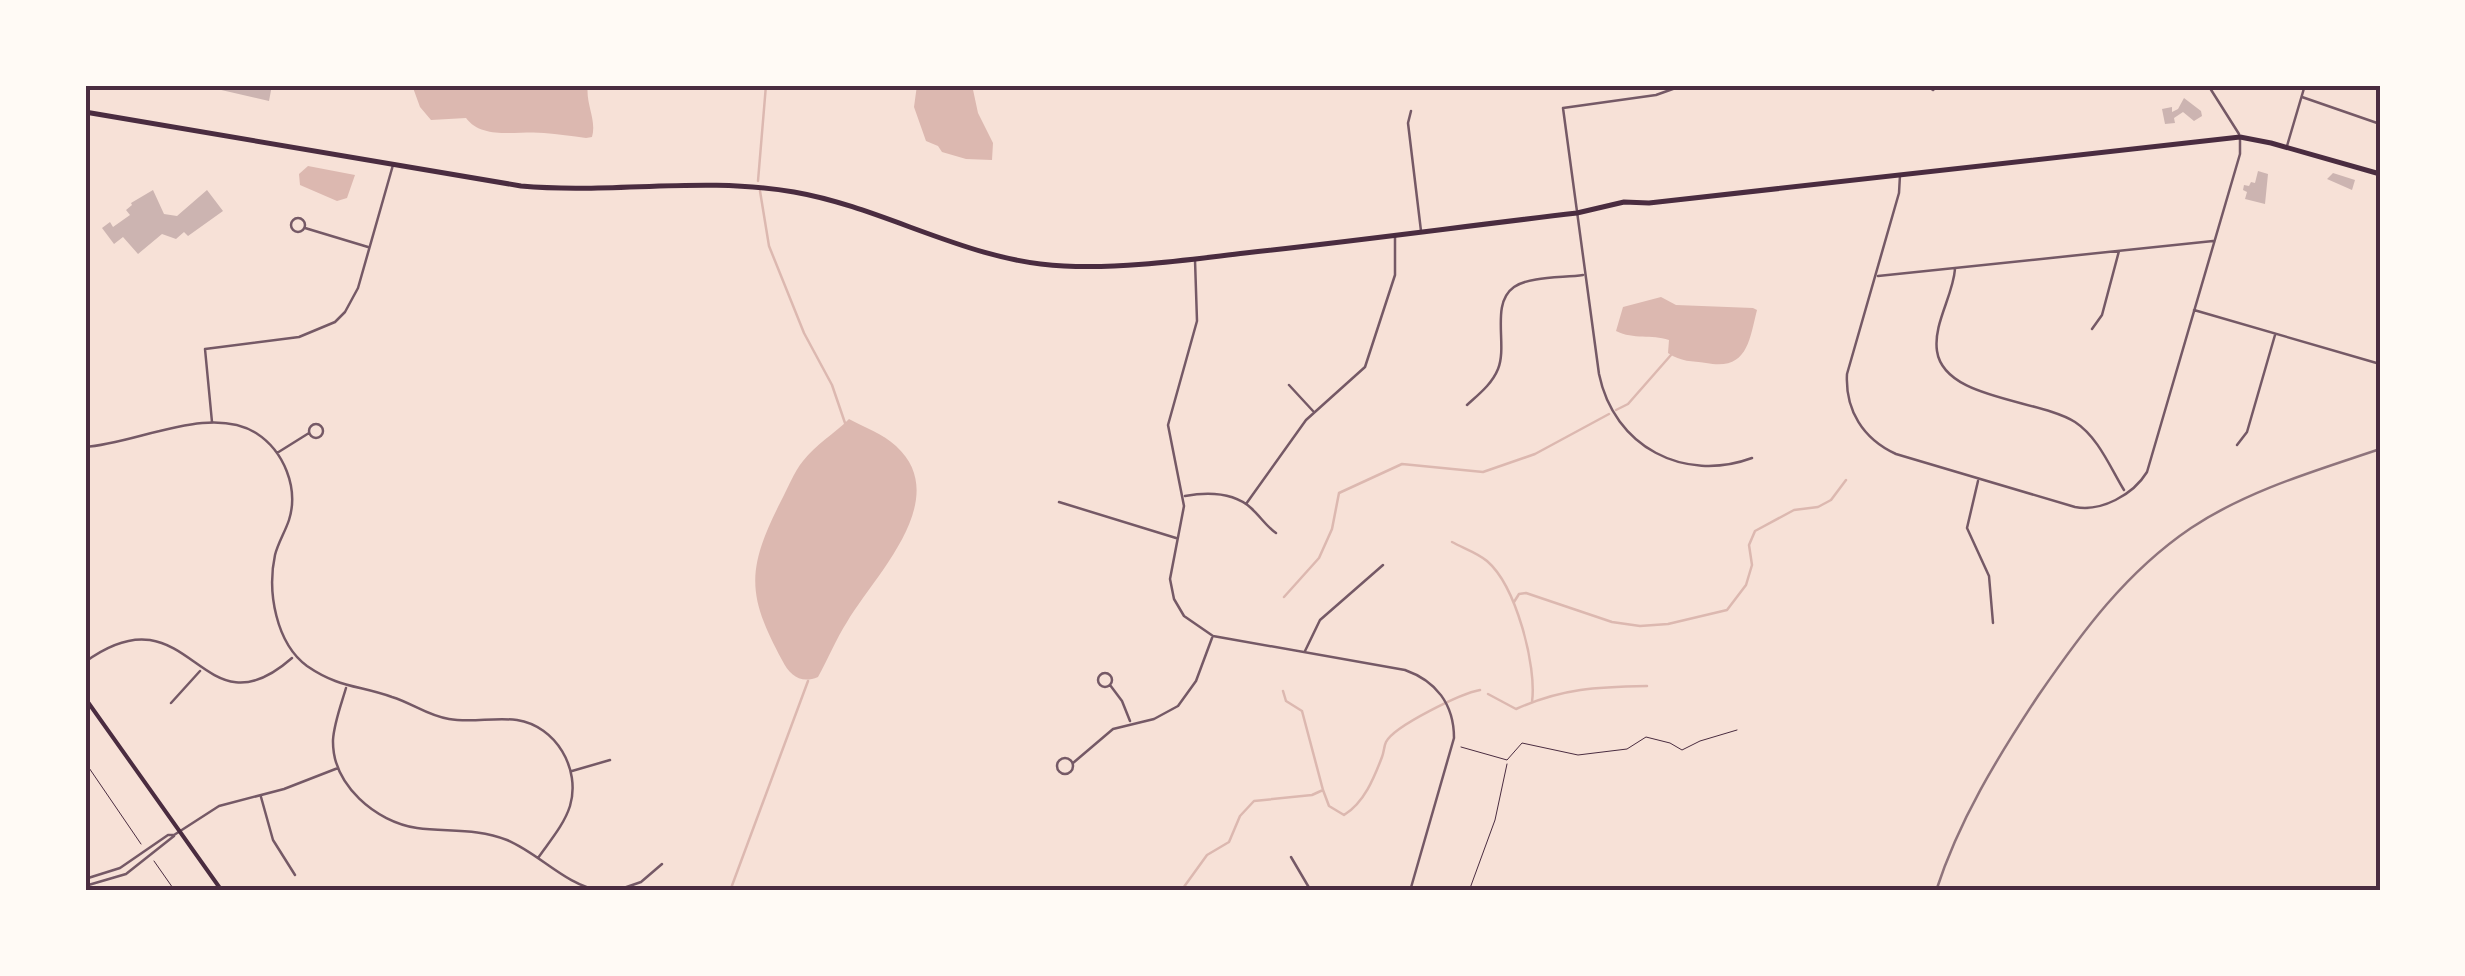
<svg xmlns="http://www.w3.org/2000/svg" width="2465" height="976" viewBox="0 0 2465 976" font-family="Montserrat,sans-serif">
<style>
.water{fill:#dcb8b0}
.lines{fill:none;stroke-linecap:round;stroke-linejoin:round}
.stream{stroke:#dcb8b0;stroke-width:2.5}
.building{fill:#ccb4b1}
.path{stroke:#4a2c40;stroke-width:1}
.minor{stroke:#755966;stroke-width:2.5}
.tertiary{stroke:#755966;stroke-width:2.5}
.secondary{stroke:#4a2c40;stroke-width:4}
.primary{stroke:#4a2c40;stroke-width:5}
.rail{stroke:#8f747c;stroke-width:2.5}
.neatline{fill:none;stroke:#4a2c40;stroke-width:4}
</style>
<rect width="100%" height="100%" fill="#f7e1d7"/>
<path class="water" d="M412 85H588C585 103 597 120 592 137L586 138C572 136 558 134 544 133 520 130 483 141 466 118L431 120 420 107Z
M917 85H972L978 113 993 143 992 160 966 159 942 152 938 146 926 141 914 107Z
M308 166 355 175 347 198 337 201 300 185 299 174Z
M1661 297 1676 305 1753 308 1757 310C1749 342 1747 371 1706 363 1692 361 1681 362 1668 353L1669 340C1651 334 1634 340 1616 331L1623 307Z
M849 419C864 427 883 434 896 446 954 499 874 576 847 622 836 639 828 659 818 677 801 684 790 676 782 660 746 594 747 568 781 501 788 488 794 472 803 461 816 444 834 434 849 419Z"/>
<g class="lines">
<path class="stream" d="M758 181 766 85
M760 191 769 246 804 333 832 385 845 423
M1616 410 1628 404 1671 355
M1452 542C1463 548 1478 553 1487 561 1516 586 1537 666 1532 702
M1284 597 1319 558 1332 529 1339 493 1402 464 1483 472 1535 454 1609 414
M1514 602 1519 594 1526 593 1612 622 1640 626 1668 624 1727 610 1746 585 1752 565 1749 545 1755 531 1794 510 1818 507 1831 500 1846 480
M1283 691 1286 701 1302 711 1323 790
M1488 694 1516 709C1563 688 1597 687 1647 686
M730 891 808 681
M1181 891 1207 855 1229 842 1240 816 1254 801 1312 795 1323 790 1329 806 1344 815C1364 803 1374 778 1382 757 1384 752 1384 746 1386 742 1394 726 1462 693 1480 690"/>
</g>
<path class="building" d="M218 85H272L269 101 217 89Z
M2184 98 2201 111 2202 116 2194 121 2183 112 2174 118 2175 123 2165 124 2162 109 2172 107V112L2178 109Z
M2258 171 2268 174 2265 204 2245 199 2247 192 2243 190 2244 185 2249 186 2251 182 2255 183Z
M2333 173 2355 180 2352 190 2327 179Z
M153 190 164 214 177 216 207 190 223 211 188 236 184 232 176 239 162 234 138 254 123 237 114 244 102 228 110 222 113 227 130 215 126 210 132 205 131 203Z"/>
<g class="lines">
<path class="path" d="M1461 747 1507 760 1522 743 1578 755 1627 749 1646 737 1670 743 1682 750 1700 741 1737 730
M85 762 141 844
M154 861 175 891
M1469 891 1495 820 1507 764"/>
<path class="minor" d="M1684 85 1656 95 1563 108 1599 374C1614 447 1684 483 1752 458
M1925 85 1933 90 1938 85
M2302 97 2380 124
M1411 111 1408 123 1421 231
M2287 146 2305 85
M1900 175 1899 193 1847 374C1845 410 1863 439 1896 454L2075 507C2101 512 2133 495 2147 472L2240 154V138
M291 225a7 7 0 1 1 14 0a7 7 0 1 1-14 0Z
M305 228 368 247
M1195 260 1197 321 1168 425 1184 506 1170 579 1174 599 1184 616 1213 636 1405 670C1436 681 1454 704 1454 738L1410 891
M1955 269C1953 296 1933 324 1937 351 1944 400 2039 399 2075 422 2098 437 2110 467 2124 490
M1878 276 2213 241
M2194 310 2380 364
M2092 329 2102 315 2119 251
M1289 385 1313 411
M1467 405C1479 394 1492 384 1498 369 1508 345 1490 304 1514 287 1530 276 1563 278 1583 275
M212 422 205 349 299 337 335 322 345 312 358 288 393 165
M309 431a7 7 0 1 1 14 0a7 7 0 1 1-14 0Z
M2237 445 2247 432 2275 335
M85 447C136 444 209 404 256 433 284 451 299 488 289 520 285 532 278 543 275 555 267 592 276 643 307 666 339 688 358 685 392 697 412 703 428 716 449 719 471 723 494 717 517 720 556 726 581 769 570 806 564 825 549 842 538 858
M277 453 309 433
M1978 481 1967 528 1989 576 1993 623
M1185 496C1208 492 1233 492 1251 508 1260 516 1266 526 1276 533
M1059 502 1176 538
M1246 504 1306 420 1365 367 1395 275V237
M1305 651 1320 620 1383 565
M85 662C192 584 199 740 292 658
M1098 680a7 7 0 1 1 14 0a7 7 0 1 1-14 0Z
M1110 685 1122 701 1130 721
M346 688C341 705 334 723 333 740 332 785 376 822 417 828 448 832 477 828 507 840 540 854 565 885 601 891
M171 703 200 671
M1057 766a8 8 0 1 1 16 0a8 8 0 1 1-16 0Z
M1073 763 1113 729 1154 719 1178 706 1196 681 1212 638
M572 771 610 760
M261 797 273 840 295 875
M1291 857 1311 891
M85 879 120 868 168 835H174L219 806 284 789 338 768
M85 886 126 874 174 836
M615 891 641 882 662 864"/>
<path class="tertiary" d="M2208 85 2239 134"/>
<path class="secondary" d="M85 698 222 891"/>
<path class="primary" d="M85 112 521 186C612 194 703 176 794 192 886 208 968 262 1064 266 1124 269 1185 260 1245 253 1356 241 1466 226 1577 213L1624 202 1649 203 2240 137 2271 143 2380 174"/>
<path class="rail" d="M1936 891C1959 820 1997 758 2038 696 2082 632 2126 572 2191 528 2248 490 2315 471 2380 449"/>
</g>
<rect width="2465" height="976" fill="none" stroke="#fffaf5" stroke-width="175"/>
<rect x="88" y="88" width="2290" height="800" class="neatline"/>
</svg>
